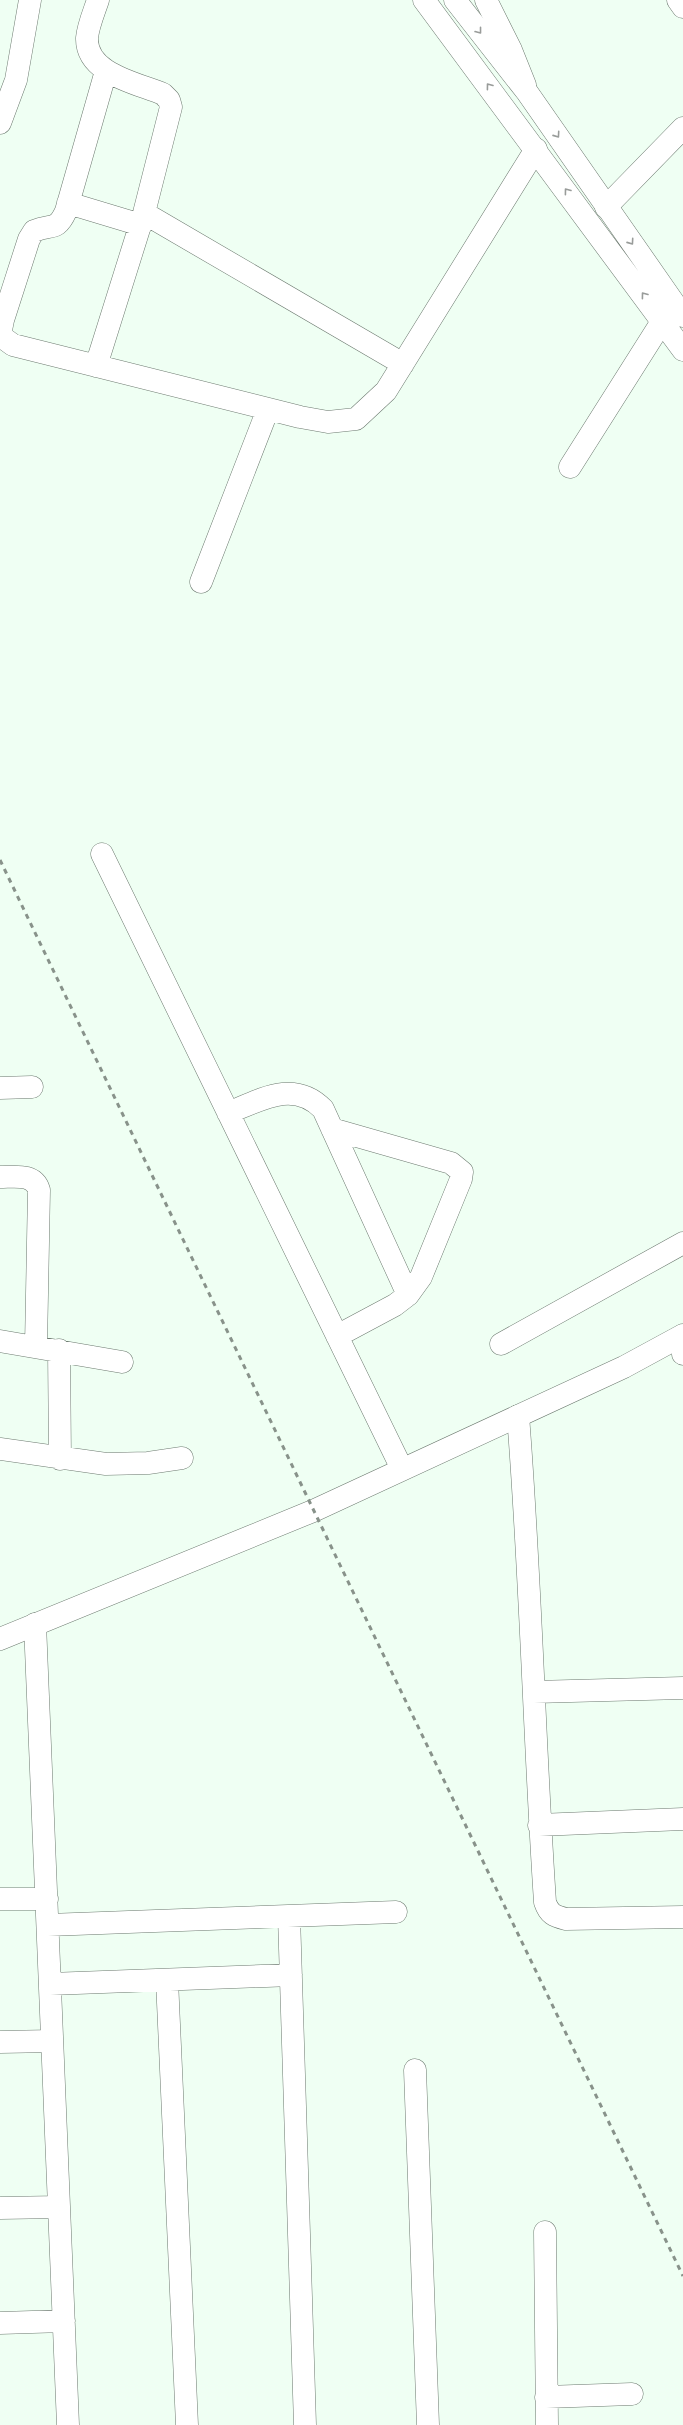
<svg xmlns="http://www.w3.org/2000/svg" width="683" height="2425" viewBox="0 0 683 2425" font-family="'Archivo Narrow',sans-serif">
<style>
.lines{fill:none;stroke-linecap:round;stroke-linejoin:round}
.minor-casing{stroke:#6d7a70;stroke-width:23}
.major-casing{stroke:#6d7a70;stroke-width:23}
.highway-casing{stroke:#6d7a70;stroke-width:23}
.minor{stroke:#fff;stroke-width:22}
.major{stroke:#fff;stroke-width:22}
.highway{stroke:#fff;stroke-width:22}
.rail{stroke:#88928a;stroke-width:3;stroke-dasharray:5 5;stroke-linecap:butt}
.oneway{stroke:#999c9a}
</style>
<rect width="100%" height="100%" fill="#effff3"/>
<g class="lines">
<g class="minor-casing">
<path id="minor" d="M486 0 511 50 525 85
M678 0 683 7
M106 71 66 211C56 233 51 223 34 231L29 239 3 320 1 330 2 337 13 345 300 417 328 422 356 419 386 391 536 149
M0 123 16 80 30 0
M68 203 141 225
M606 207 683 128
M144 213 403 364
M96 366 144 213 171 107 169 100 163 94C137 83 86 74 87 38 88 26 94 12 98 0
M570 467 663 320
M201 582 268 409
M102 854 402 1469
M0 1088 32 1087
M228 1113C260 1100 294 1079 323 1109L408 1295 395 1305 337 1336
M332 1129 451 1163 462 1172 461 1179 421 1277 408 1295
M0 1177C15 1177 34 1173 39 1190L36 1346
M682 1336 683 1354
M0 1341 122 1362
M501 1344 683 1243
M59 1350 60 1459
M518 1416C531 1578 534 1740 545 1902 549 1914 554 1916 566 1919L683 1917
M0 1449 106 1464 148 1463 182 1458
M35 1624 68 2425
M534 1692 683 1688
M539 1825 683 1819
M0 1899H47
M289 1916 305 2425
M48 1925 396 1912
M167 1980 187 2425
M50 1984 291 1975
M0 2042 52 2041
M415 2070 428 2425
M0 2208 59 2207
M545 2232 547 2425
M0 2323 64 2321
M546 2397 632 2394"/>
</g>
<g class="major-casing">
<path id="major" d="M0 1639 313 1511 624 1367 683 1335"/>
</g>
<g class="highway-casing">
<path id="highway" d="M424 0 683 350
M455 0 527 92 683 316"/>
</g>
<use href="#minor" class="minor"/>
<use href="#major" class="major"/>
<use href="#highway" class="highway"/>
<path class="rail" d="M0 860 683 2276"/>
</g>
<defs><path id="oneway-chevron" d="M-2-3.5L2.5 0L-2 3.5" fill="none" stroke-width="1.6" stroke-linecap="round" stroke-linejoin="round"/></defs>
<g class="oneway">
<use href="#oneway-chevron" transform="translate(479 31) rotate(52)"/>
<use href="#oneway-chevron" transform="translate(489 86) rotate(-127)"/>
<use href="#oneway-chevron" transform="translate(557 135) rotate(55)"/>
<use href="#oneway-chevron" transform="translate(567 191) rotate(-127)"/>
<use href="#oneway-chevron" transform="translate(631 242) rotate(55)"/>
<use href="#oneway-chevron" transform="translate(644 295) rotate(-127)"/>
</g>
</svg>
